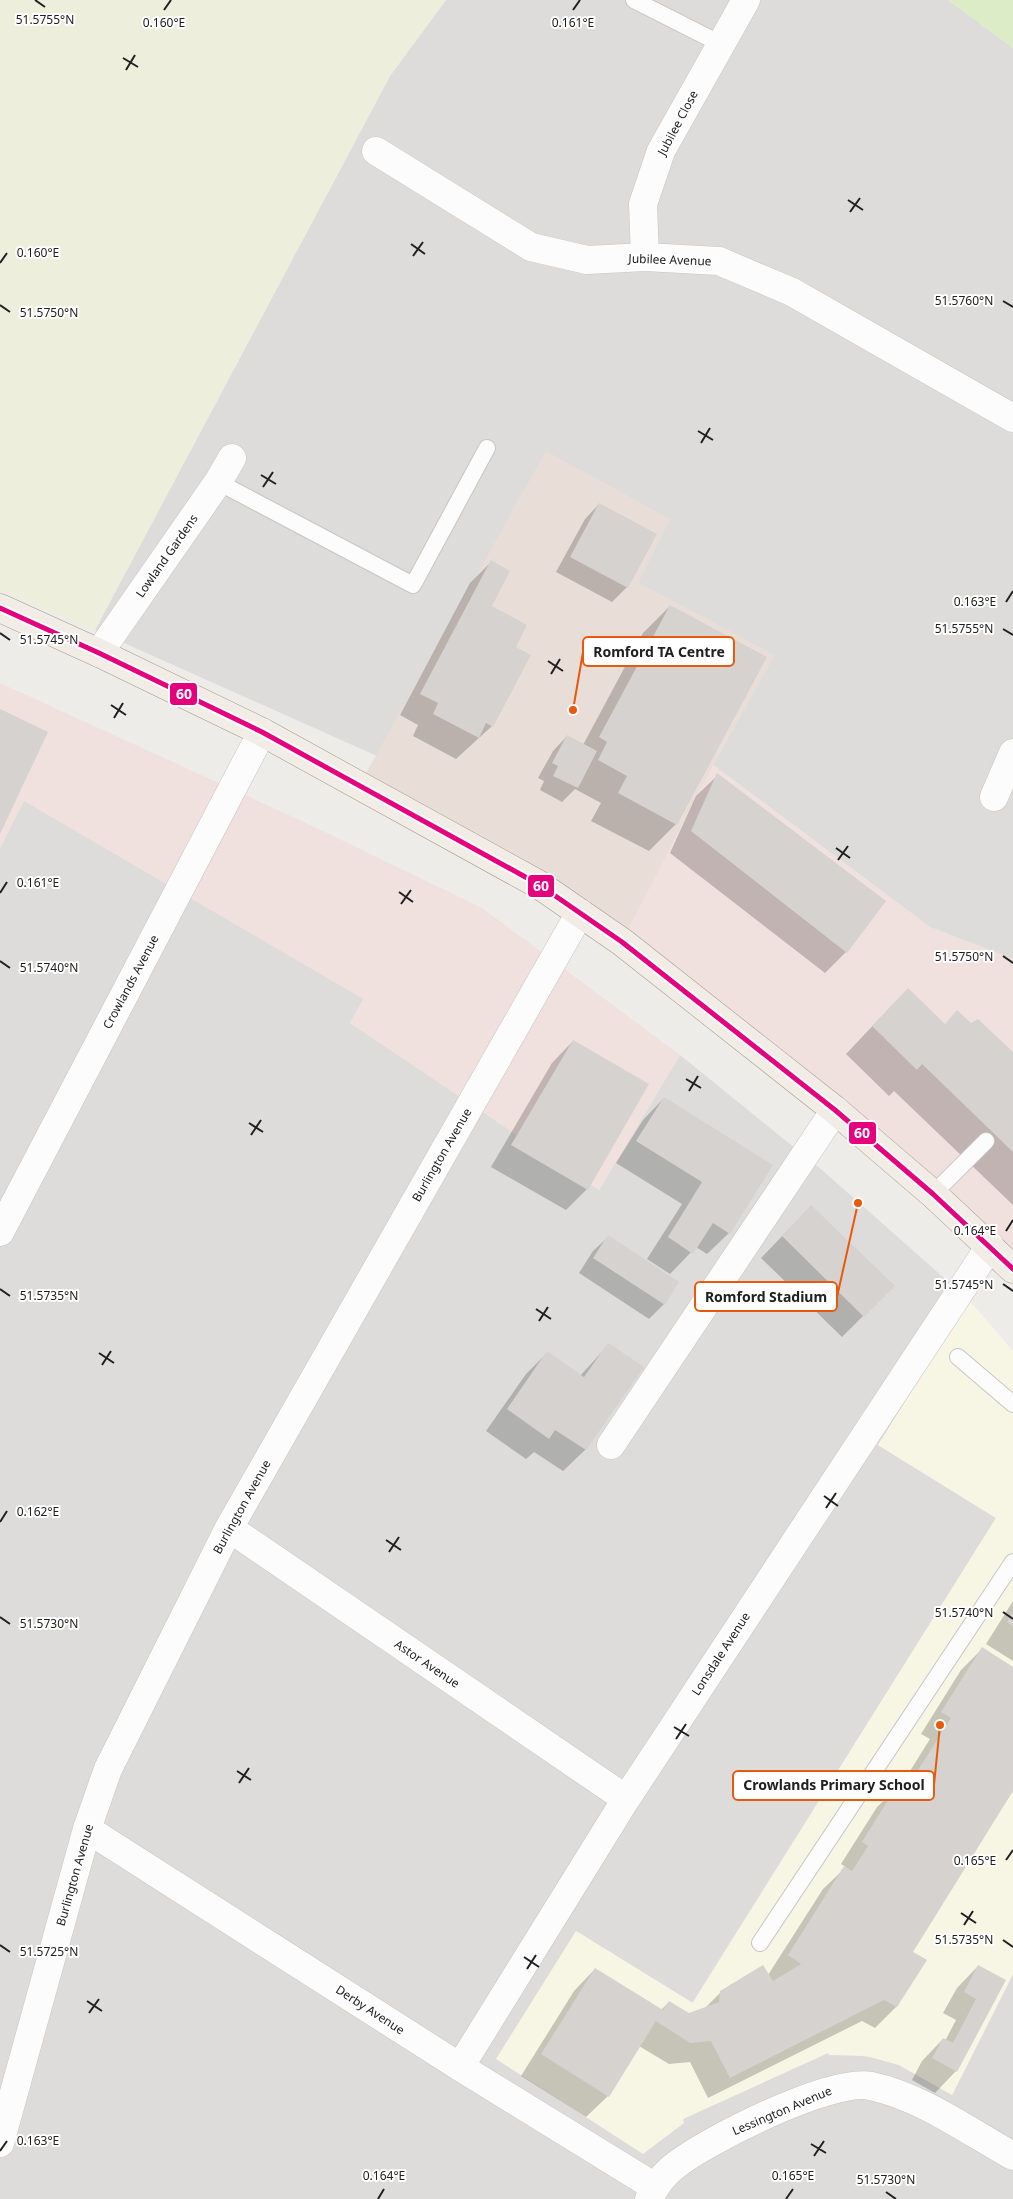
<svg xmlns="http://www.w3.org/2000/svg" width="1013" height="2199" viewBox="0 0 1013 2199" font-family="'Noto Sans',sans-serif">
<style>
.residential{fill:#dddcda}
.commercial{fill:#f0e0de}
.education{fill:#f7f6e5}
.military{fill:#e9ddd8}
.farmland{fill:#eeeedc}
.grass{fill:#dcecc7}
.shadow{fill:#0003}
.building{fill:#d5d2d0}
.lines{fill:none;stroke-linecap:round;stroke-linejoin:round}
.service-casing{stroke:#c7c6c5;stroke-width:18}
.minor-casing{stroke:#c7c6c5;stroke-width:29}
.primary-casing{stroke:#a59a85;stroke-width:29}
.service{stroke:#fcfcfc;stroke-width:16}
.minor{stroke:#fcfcfc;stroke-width:28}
.primary{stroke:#f1ece6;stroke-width:28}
.bus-1-casing{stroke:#fff;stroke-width:9}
.bus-1{stroke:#e5007d;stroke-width:5}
.ticks{fill:none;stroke:#202020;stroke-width:2}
.labels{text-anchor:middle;stroke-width:4;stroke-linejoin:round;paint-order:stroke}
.street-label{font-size:12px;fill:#202020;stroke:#fff}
.ticks-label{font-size:12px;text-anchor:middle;fill:#202020;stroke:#fff;stroke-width:4;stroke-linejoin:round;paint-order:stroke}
.leader{fill:none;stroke:#e8590c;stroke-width:2}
.callout-dot{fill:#e8590c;stroke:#fff;stroke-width:2}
.callout{fill:#fff;stroke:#e8590c;stroke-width:2}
.callout-label{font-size:14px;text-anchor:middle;font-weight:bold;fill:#202020}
.line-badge{stroke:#fff;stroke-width:2}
.badge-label{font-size:14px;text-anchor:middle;font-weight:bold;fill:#fff}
</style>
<rect width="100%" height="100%" fill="#eeece9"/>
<path class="residential" d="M446 0H948L1013 48V959L930 927 713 765 774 655 638 583 377 756 95 630 390 76Z
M24 800 364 999 350 1023 599 1190 680 1055 822 1170 969 1300 878 1445 996 1518 692 2003 576 1931 684 2123 682 2119 828 2053 829 2055H855L877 2058 899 2065 952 2095 1013 1974V2199H0V848Z"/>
<path class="commercial" d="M0 683 304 822 482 908 680 1055 599 1190 350 1023 363 999 24 801 0 848Z
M713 765 930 927 1013 959V1269L622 942Z"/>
<path class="education" d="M969 1300 1013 1351V1974L952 2095 899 2065 866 2056 829 2055 828 2053 683 2119 684 2123 643 2154 496 2059 576 1931 693 2003 996 1518 878 1445Z"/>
<path class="military" d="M546 451 670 519 638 583 775 655 713 765 622 942 360 784Z"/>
<path class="farmland" d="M0 0H446L390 76 95 630 0 590Z"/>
<path class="grass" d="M948 0H1013V48Z"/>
<path class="shadow" d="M599 504 627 587 612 602 556 572 585 519Z
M491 562 490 607 514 647 529 655 492 726 456 759 413 736 418 725 400 715 470 583Z
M670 606 676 824 649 851 591 821 601 803 575 789 562 802 540 790 544 781 538 778 553 751 567 736 583 745 643 633Z
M718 775 846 952 825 973 670 853 696 796Z
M881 1017 944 1025H971L1013 1054V1205L894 1091 889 1096 846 1054Z
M573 1041 587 1189 566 1210 491 1167 552 1063Z
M664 1098 729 1233 707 1254 696 1247 670 1274 647 1259 682 1204 616 1163 643 1120Z
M790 1228 893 1286 842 1337 761 1258Z
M608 1237 678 1282 664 1304 649 1319 579 1273 593 1251Z
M609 1344 642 1367 585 1450 563 1471 534 1452 526 1459 486 1431 526 1374 547 1353 580 1376Z
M1013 1601V1661L986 1644Z
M982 1649 1013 1668V1789L912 1952 925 1961 896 2007 875 2028 862 2021 708 2098 690 2062 669 2064 639 2046 608 2096 586 2117 521 2076 574 1991 595 1969 661 2010 669 2002 689 2014 705 2008 721 1992 768 1975 823 1889 846 1867 841 1864 877 1807 899 1786 900 1787 930 1739 921 1734 961 1670Z
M978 1966 1004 1980 956 2071 935 2093 912 2080 922 2061 943 2039 945 2041 956 2020 943 2013 957 1988Z"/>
<path class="building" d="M599 503 657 534 628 588 570 557Z
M491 560 510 571 492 606 527 625 516 647 531 655 493 727 486 723 479 738 433 714 438 703 420 694Z
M670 605 767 657 677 825 618 793 627 776 598 760 607 742 599 737Z
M0 709 48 732 0 834Z
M567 735 597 751 578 788 553 776 558 766 552 763Z
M717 773 886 901 847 953 691 831Z
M908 988 945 1024 957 1010 971 1023 978 1019 1013 1052V1152L922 1064 917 1070 872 1026Z
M573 1040 649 1084 588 1190 511 1145Z
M664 1097 773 1165 730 1234 713 1223 693 1254 668 1237 702 1182 636 1141Z
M811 1205 895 1286 864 1317 782 1236Z
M608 1235 679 1282 665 1305 593 1258Z
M608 1343 644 1367 586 1450 555 1430 549 1439 507 1409 547 1351 584 1377Z
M1013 1612V1626L1007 1622Z
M982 1647 1013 1667V1791L913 1952 927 1960 897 2007 884 2000 730 2078 711 2041 690 2043 656 2021 609 2097 541 2054 595 1968 663 2010 669 2001 689 2013 719 2002 720 1991 763 1965 773 1981 801 1964 788 1955 844 1866 852 1871 868 1846 862 1842 898 1784 906 1789 951 1718 941 1712Z
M978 1965 1006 1980 957 2072 932 2058 943 2038 953 2043 976 1999 964 1992Z"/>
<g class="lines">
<g class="service-casing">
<path id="service" d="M634 0 721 44
M218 482 413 585 487 448
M933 1194 986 1141
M958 1357 1013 1404
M760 1943 1013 1562"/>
</g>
<g class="minor-casing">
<path id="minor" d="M376 151 531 247 587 260 645 257 719 261 792 292 1013 418
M645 257 643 204 661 151 746 0
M99 653 218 482 232 458
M994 797 1013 753
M0 1232 262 732
M611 1445 835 1110
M229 1528 626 1799
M87 1829 460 2067 655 2187
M460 2067 626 1799 990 1246
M0 2143 87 1829 108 1769 229 1528 580 913
M649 2199C654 2188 662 2177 671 2169 702 2142 832 2077 871 2086 922 2097 968 2131 1013 2156"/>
</g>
<g class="primary-casing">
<path id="primary" d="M0 608 99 653 262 732 538 884 622 942 835 1110 933 1194 1013 1269"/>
</g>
<use href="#service" class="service"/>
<use href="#minor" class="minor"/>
<use href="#primary" class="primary"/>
<g class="bus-1-casing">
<path id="bus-1" d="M0 608 99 653 262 732 538 884 622 942 835 1110 933 1194 1013 1269"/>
</g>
<use href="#bus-1" class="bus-1"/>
</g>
<path class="ticks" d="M35 0 45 7M164 10 171 0M573 10 580 0M123 58 138 67M126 70 135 55M848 200 863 210M850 212 860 198M411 244 425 254M413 256 423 242M0 263 7 253M1003 301 1013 307M0 305 10 312M698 431 713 440M701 443 710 428M261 475 276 484M263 487 273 472M1006 602 1013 591M1003 629 1013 635M0 633 10 640M548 661 563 671M551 674 560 659M111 705 126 715M114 718 123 703M836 848 850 858M838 860 848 846M399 892 413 902M0 893 7 882M401 904 411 890M1003 956 1013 963M0 961 10 968M686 1079 701 1088M689 1091 698 1076M249 1123 263 1132M251 1135 261 1120M1006 1231 1013 1220M1003 1284 1013 1291M0 1289 10 1296M536 1309 551 1319M539 1321 548 1307M99 1353 114 1363M102 1365 111 1351M824 1496 838 1506M826 1508 836 1493M0 1522 7 1511M386 1540 401 1550M389 1552 399 1537M1003 1612 1013 1619M0 1617 10 1624M674 1727 689 1736M676 1739 686 1724M237 1771 251 1780M239 1783 249 1768M1006 1860 1013 1850M961 1913 976 1923M964 1925 973 1911M1003 1940 1013 1947M0 1945 10 1952M524 1957 539 1967M527 1969 536 1955M87 2001 102 2011M89 2013 99 1999M811 2144 826 2153M0 2151 7 2141M814 2156 824 2141M886 2192 896 2199M378 2199 384 2189M786 2199 793 2189"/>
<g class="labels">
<g class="street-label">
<text transform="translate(678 123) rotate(-62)" y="4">Jubilee Close</text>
<text transform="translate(670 260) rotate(2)" y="4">Jubilee Avenue</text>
<text transform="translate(167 556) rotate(-55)" y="4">Lowland Gardens</text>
<text transform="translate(131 982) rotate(-62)" y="4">Crowlands Avenue</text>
<text transform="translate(442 1155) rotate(-60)" y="4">Burlington Avenue</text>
<text transform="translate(242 1507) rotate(-61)" y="4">Burlington Avenue</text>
<text transform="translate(721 1654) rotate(-57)" y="4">Lonsdale Avenue</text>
<text transform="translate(427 1664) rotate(34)" y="4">Astor Avenue</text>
<text transform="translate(75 1875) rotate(-74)" y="4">Burlington Avenue</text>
<text transform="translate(370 2010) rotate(33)" y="4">Derby Avenue</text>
<text transform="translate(782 2111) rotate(-23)" y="4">Lessington Avenue</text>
</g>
</g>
<g class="ticks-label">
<text x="45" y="24">51.5755°N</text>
<text x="164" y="27">0.160°E</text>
<text x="573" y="27">0.161°E</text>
<text x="38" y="257">0.160°E</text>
<text x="964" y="305">51.5760°N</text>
<text x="49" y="317">51.5750°N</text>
<text x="975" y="606">0.163°E</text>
<text x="964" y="633">51.5755°N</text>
<text x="49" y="644">51.5745°N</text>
<text x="38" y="887">0.161°E</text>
<text x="964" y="961">51.5750°N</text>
<text x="49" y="972">51.5740°N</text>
<text x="975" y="1235">0.164°E</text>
<text x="964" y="1289">51.5745°N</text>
<text x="49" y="1300">51.5735°N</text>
<text x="38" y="1516">0.162°E</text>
<text x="964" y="1617">51.5740°N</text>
<text x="49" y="1628">51.5730°N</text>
<text x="975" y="1865">0.165°E</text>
<text x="964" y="1944">51.5735°N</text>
<text x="49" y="1956">51.5725°N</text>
<text x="38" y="2145">0.163°E</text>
<text x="384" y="2180">0.164°E</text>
<text x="793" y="2180">0.165°E</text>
<text x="886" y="2184">51.5730°N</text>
</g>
<path class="leader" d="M573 710L583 652M858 1203L837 1297M940 1725L934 1785"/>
<g class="callout-dot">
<circle cx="573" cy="710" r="5"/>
<circle cx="858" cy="1203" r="5"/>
<circle cx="940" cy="1725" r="5"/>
</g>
<g class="callout">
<rect x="583" y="637" width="151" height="29" rx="5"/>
<rect x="695" y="1282" width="142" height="29" rx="5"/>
<rect x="733" y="1771" width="201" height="29" rx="5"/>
</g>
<g class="callout-label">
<text x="659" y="657">Romford TA Centre</text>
<text x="766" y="1302">Romford Stadium</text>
<text x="834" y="1790">Crowlands Primary School</text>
</g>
<g class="line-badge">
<rect x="169" y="682" width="29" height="24" rx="5" fill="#e5007d"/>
<rect x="527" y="874" width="28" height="24" rx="5" fill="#e5007d"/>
<rect x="848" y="1121" width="29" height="24" rx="5" fill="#e5007d"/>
</g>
<g class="badge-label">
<text x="184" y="699">60</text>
<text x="541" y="891">60</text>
<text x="862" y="1138">60</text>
</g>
</svg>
